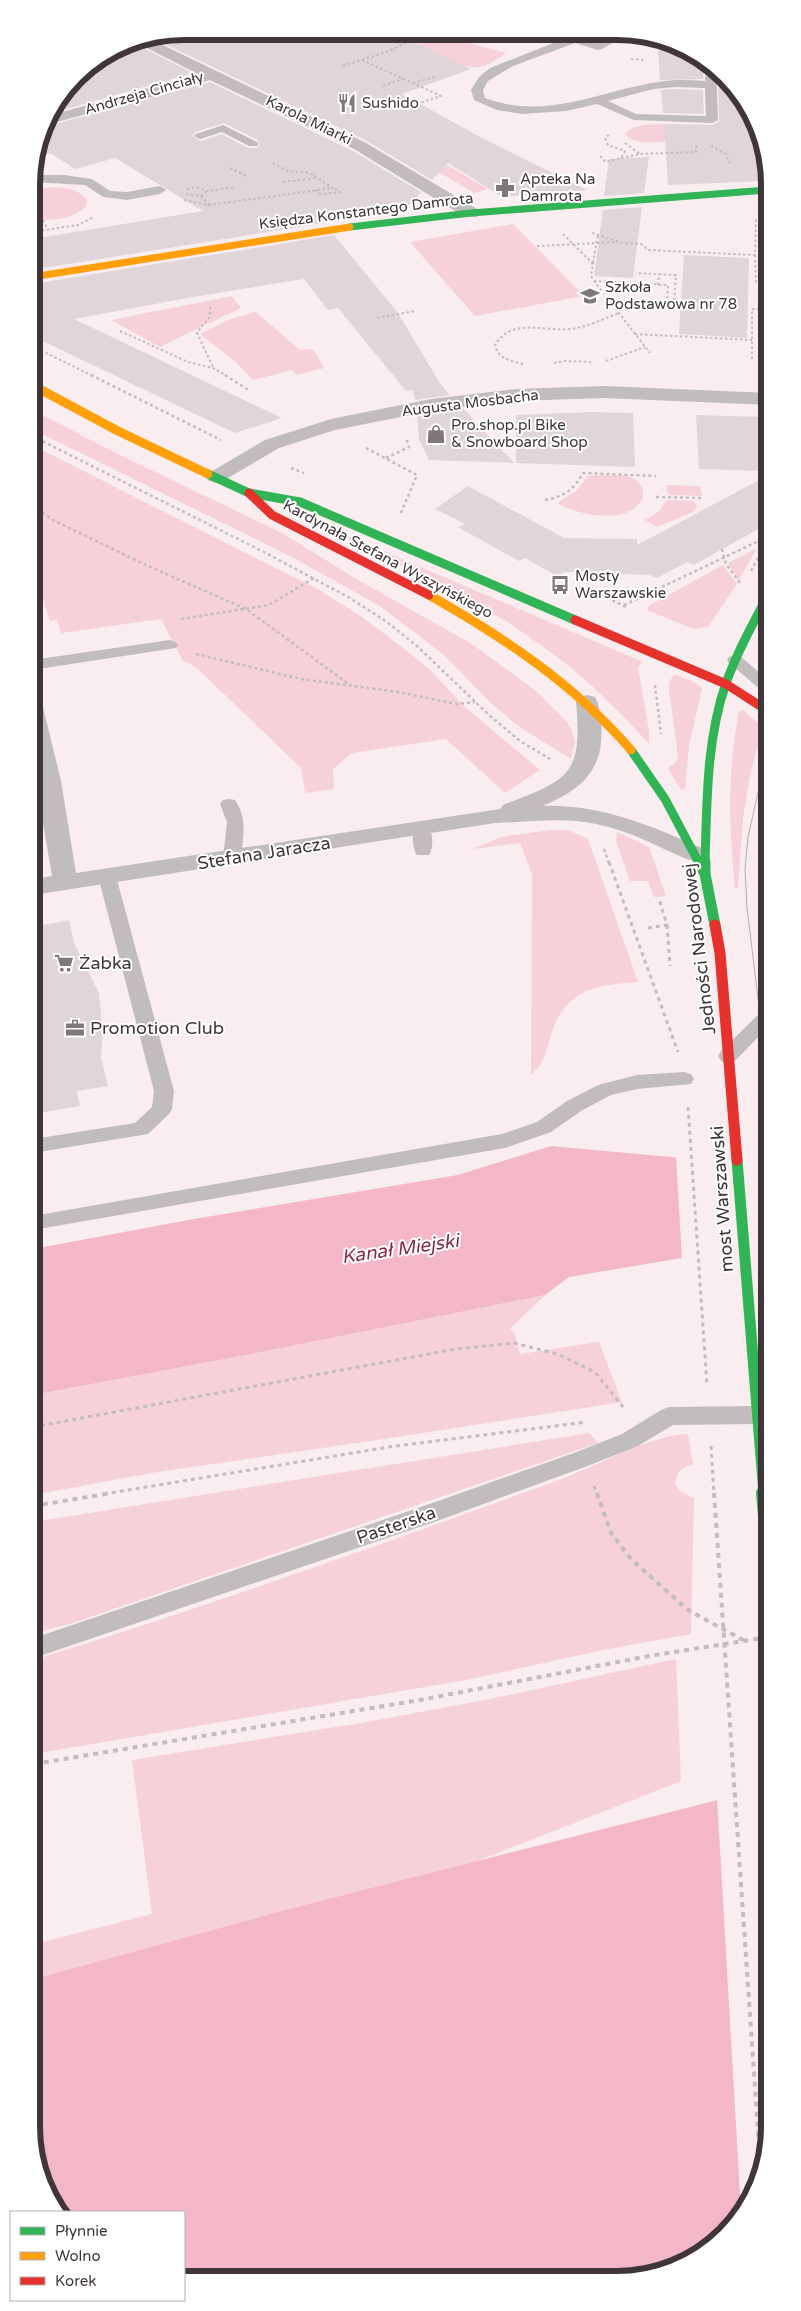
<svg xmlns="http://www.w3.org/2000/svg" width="801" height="2311" viewBox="0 0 801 2311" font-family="'Varela Round',sans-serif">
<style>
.green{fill:#f6d1da}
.water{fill:#f3b7c7}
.pier{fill:#f9edf0}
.building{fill:#e0d6d9;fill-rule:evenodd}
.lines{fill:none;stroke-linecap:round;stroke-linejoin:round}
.path-far3{stroke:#c3bdbf;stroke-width:2;stroke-dasharray:2.5 2.5;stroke-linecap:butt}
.path-far2{stroke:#c3bdbf;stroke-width:2.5;stroke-dasharray:3 3;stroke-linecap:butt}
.path-far1{stroke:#c3bdbf;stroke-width:3;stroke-dasharray:4 4;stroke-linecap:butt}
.path{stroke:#c3bdbf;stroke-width:4;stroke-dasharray:5 5;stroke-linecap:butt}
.lane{fill:#c1bdbd;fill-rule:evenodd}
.street{fill:#c1bdbd;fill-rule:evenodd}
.fast-far3{stroke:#30b455;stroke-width:7}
.fast-far2{stroke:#30b455;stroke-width:9}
.fast-far1{stroke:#30b455;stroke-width:11}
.fast{stroke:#30b455;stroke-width:14}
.slow-far1{stroke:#ff9f0a;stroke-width:7}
.slow{stroke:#ff9f0a;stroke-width:9}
.jam-far1{stroke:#e5322d;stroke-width:9}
.jam{stroke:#e5322d;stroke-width:11}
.tram{stroke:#b2adaf;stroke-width:1}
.labels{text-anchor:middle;stroke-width:4;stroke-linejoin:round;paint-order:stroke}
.far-street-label{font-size:15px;fill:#403639;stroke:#fff}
.far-poi-label{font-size:15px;fill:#403639;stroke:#fff;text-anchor:start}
.street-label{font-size:18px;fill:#403639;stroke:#fff}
.poi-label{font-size:18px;fill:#403639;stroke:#fff;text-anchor:start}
.water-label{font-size:19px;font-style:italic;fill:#872b4b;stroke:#fff}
.rim{fill:none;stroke:#403639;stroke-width:6}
</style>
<rect width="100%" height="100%" fill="#f9edf0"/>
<path class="green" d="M427 34H436L506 53C473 78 465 66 433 51L425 53 409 42Z
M674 124 686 127 677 141C662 140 636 148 625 134 634 122 661 124 674 124Z
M445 164 488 189 474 193 432 168Z
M54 187C66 188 79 189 87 200L86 206C74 220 49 221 32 219V190Z
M513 224 584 296 475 316 410 242Z
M232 296 241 308 160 347 111 320Z
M256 312 300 350 313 349 324 368 296 375 292 370 253 380 235 361 200 334 233 318Z
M32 410 122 456 282 533 358 580 472 644 536 691 567 722 572 731 575 742 571 759 515 724 490 702 444 655 380 606 292 557 32 429Z
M32 445 319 590 362 617 407 651 430 670 466 708 540 770 505 793 446 739 352 753 333 769 334 789 305 793 301 768 196 667 183 661 161 619 61 633 57 620 50 621 40 590 32 591V587L43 584 32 559Z
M588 476C597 475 623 474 631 477 639 480 646 491 642 499 629 526 576 515 557 503L577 490Z
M667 485 700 486 702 496 670 495 666 492Z
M667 500 694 501 697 506 693 512 657 527 645 520 658 512Z
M313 521 643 662 638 667 649 731V744L628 721 588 682 560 659 511 624 460 595Z
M757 548 738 581 728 563Z
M723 565 737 584 708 627 693 629 647 610 650 605Z
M674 674 692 681 702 688 689 746 685 789 681 790 668 768 676 762 678 756 669 690V683Z
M743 710 758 723 761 733 750 775 743 818 738 888H735C729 826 727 774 739 711Z
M551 830H568L588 839 638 982C597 985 565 988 551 1035 545 1054 546 1060 531 1075L532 874 520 843 473 849 501 837Z
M617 832 649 847 666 896 654 897 648 881H630L616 841Z
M545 1295 510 1329 515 1334 520 1354 599 1342 622 1402 384 1439 151 1473 33 1495V1395L246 1355Z
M589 1433 598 1443 70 1624 34 1633 33 1522Z
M688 1434 693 1464C682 1466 676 1473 675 1484L680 1491 694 1498 691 1634 608 1649 466 1680 34 1754V1660C189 1612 343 1558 496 1503 525 1492 554 1483 581 1471 615 1457 651 1436 688 1434Z
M676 1659 681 1781 472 1863 281 1911 34 1979V1944L152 1914 132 1760 367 1722 495 1698Z"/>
<path class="water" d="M551 1146 681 1158 716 1272 682 1258 569 1277 545 1295 246 1355 33 1395V1249L194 1219 458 1175Z
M769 1787V2137L758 2185 732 2227 694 2259 647 2277H184V2212H59L52 2203 34 2157V1979L281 1911Z"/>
<path class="pier" d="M768 1125V1260L716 1275 682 1260 676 1155H680L700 1129Z
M769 1784V2137L758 2185 741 2212 717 1797Z"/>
<path class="building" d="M184 31 394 33 471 69 402 94 482 138 587 190 502 197 448 163 432 180 367 141 152 38Z
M657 38 693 52 705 61 703 79 660 80Z
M131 42 193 73 49 114 75 80H83L86 77V74L81 72 83 69 126 43Z
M718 71 725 76 749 108 767 154V181L668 185 664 124 712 125 719 122Z
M210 82 353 151 421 192 408 206 319 216 324 223 32 270V239L203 211 115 158 75 169 50 153 36 157 44 127ZM224 123 258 140 260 145 257 148H248L222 134 201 141 192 136 195 132Z
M675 89 703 90 704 114 663 113 661 90Z
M649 157 644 193 604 196 609 159Z
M642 207 633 278 594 276 603 210Z
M334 235 398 313 441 385 450 395 415 400 413 390 406 391 338 308 328 310 304 279 193 297 74 319 282 418 235 433 32 336V284Z
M684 255 749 258 747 338 679 334Z
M464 409 514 463 429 460 419 439 417 416Z
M592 412 633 413 635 467 516 463V415Z
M696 415 767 417V471L699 469Z
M767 476V524L694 565 688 562 657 578 649 575 578 572H564L557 576 525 558 519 561 458 527 465 524 435 509 468 486 564 538 637 539V545Z
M69 920 74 943 99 993 103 1032 101 1058 108 1086 77 1091 80 1106 33 1114V927Z"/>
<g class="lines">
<path class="path-far3" d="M437 33 465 39
M631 59 645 60
M362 60 441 96 417 104
M343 66 389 51 424 33
M413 83 435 77
M383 86 403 79
M625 143 640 154
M711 146 726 154 729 163
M600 156 606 162 621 158 625 151 608 145 605 138 610 134
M621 158 640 154 696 152 695 148 698 146
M230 168 246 176
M283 182 316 178
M187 189 196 187 207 191 236 187
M315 190 321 194 340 192 333 188
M186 194 201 196 207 191
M201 196 209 205
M184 200 209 205 333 188 310 173 288 171 271 162
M43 220 48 230
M32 232 78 225 94 217
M592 233 623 243 641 244 648 250 755 255 756 218
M563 234 593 264 591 276 594 281 650 353
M537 246 618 242
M755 255 756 283 767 284
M593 263 598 234
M594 281 668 285 667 302H674L676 275 636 273
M658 285 659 274
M210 307V316L197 333 213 367
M377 318 415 311
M120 331 188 362 213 368 227 376
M635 334 752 340
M32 346 93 376
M752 359V309L767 310
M606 361 645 347
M554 363 564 361 592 362
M523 364C511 361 498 359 495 345 512 317 544 332 571 329 587 327 603 319 619 313"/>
<path class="path-far2" d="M91 375 221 440
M225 375 250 391
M32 436 264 552 350 598 387 622 417 646 489 715 520 741 550 759
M366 448 417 475 401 513
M386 458 409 447 406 437
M291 468 304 473
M656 497 704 498
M545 500C563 497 575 489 583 473L656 476
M32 506 55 521 148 566 246 609 350 685
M722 549 726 564 740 583
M751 571 767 542
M579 587 596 592 628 608
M624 605 767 537
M181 619 269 605 314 578
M196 654 301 679 398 692 457 704 475 702
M655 685 661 734
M604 849 609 863"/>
<path class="path-far1" d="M609 862 678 1052
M667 925 670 966
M648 928 667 925 659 899
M688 1107 707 1385
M33 1427 456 1349 514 1343 557 1354 595 1372 623 1407
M711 1446 714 1494
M594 1486 597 1494
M104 1494 389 1447 586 1422"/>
<path class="path" d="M597 1493 611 1533 631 1559 688 1610 745 1641
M714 1493 761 2174
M33 1506 112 1493
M34 1764 420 1700 649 1656 769 1637"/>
<path class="lane" d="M490 33H504L491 40 486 37Z
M576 34H588L583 38 597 43 615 34H628L602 49 598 50 575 43 513 66 488 81 483 90 485 98C548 121 597 91 659 82 674 79 690 80 705 81L706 62 716 69 718 120 712 123 634 120 597 104 566 111 522 114 497 110 474 100 471 90 479 77 490 68ZM675 87 705 88 706 116 636 114 608 101 653 89Z
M80 73 85 76 83 78 76 79Z
M223 125 257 142 259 144 257 146H249L222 132 200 139 194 136 196 134Z
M64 175 92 179 110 191 127 192 160 186 166 190 160 194 127 200 103 197 85 185 32 182V175Z
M170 640 176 642 178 645 176 648 32 670V660Z
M735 655 741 657 767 679V692L761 690 729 663 727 660 729 657Z
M229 799 235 800C248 819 243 837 241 858L238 862H226L223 858 227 822 220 804 223 800Z
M422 824 428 825C433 832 434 848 429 855H417C412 848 411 832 416 825Z
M107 870 113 872 116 876 174 1091 172 1109 169 1114 148 1134 33 1153V1139L135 1123 152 1107 154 1091 98 876 101 872Z
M768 1010V1027L735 1061 728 1063 721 1061 718 1056 721 1051 761 1012Z
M684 1072 691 1074 694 1079 691 1084 637 1089 611 1095 581 1111 551 1132 505 1148 33 1230V1216L502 1134 537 1122 567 1101 598 1085 637 1075Z
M757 1406 765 1409 768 1415 765 1421 757 1424 673 1425 638 1446 590 1465 437 1521 34 1658V1638L421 1507 574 1453 622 1434 661 1410 669 1407Z"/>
<path class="street" d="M148 38 366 143 477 209 479 213 477 217H465L354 149 210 80 167 93 45 125 48 116 198 74 133 41Z
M604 386 767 393V405L604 398 516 401 431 411 335 430 279 448 223 481 216 483 209 481 206 477 209 473 265 440 331 419 431 399 516 389Z
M587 695 595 697C600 705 600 715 601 724 605 769 582 790 542 806 601 804 651 826 704 849L707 854 704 859 695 861 686 859C657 846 628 830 596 824 563 817 529 822 495 823L33 895V879L52 876 32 759V700L40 702 43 707 61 781 76 873 500 809 503 805C568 780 583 776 576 702L579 697Z"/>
<path class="fast-far3" d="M350 227 471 213 767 190"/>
<path class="fast-far2" d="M208 474 249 493 300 502 575 620
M631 750 665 799 699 863
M705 863C707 803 706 741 726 683 737 653 752 625 767 597"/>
<path class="fast-far1" d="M699 862 704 872
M705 862V874L715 925
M737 1160 764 1494"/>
<path class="fast" d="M763 1493 769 1563"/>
<path class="slow-far1" d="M32 277 350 227"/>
<path class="slow" d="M32 385 118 431 208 474
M429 595C505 638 574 684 631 750"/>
<path class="jam-far1" d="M249 493 272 515 429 595
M575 620 726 684 768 711"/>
<path class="jam" d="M715 925 720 953 737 1160"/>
<path class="tram" d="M768 748 748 837 745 869 747 908 768 1080"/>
</g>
<defs>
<g id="restaurant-bare" transform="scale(1.5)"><path d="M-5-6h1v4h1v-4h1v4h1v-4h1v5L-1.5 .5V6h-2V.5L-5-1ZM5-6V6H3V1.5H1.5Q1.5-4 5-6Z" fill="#817679" stroke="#fff" stroke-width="2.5" paint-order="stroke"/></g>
<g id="pharmacy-bare" transform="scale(1.5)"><path d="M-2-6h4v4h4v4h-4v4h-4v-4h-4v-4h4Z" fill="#817679" stroke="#fff" stroke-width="2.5" paint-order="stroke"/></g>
<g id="school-bare" transform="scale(1.5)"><path d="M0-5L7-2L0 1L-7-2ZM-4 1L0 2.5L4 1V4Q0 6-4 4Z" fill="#817679" stroke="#fff" stroke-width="2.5" paint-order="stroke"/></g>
<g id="shop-bare" transform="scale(1.5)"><path d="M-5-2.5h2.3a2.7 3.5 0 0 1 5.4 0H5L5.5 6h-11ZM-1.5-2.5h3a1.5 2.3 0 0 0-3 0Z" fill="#817679" stroke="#fff" stroke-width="2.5" paint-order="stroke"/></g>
<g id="bus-bare" transform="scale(1.5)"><path d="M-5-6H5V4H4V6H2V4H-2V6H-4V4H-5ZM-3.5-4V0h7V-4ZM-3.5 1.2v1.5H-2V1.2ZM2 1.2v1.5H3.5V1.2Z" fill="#817679" stroke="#fff" stroke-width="2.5" paint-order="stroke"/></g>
<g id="supermarket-bare" transform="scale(1.5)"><path d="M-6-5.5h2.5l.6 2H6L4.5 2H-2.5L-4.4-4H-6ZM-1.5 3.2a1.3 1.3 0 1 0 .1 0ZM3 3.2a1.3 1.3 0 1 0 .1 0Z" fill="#817679" stroke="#fff" stroke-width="2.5" paint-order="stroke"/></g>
<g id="office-bare" transform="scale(1.5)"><path d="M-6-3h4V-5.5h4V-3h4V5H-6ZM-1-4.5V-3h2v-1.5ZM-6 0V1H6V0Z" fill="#817679" stroke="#fff" stroke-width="2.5" paint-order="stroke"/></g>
</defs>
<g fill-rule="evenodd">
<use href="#restaurant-bare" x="347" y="103"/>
<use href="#pharmacy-bare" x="505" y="188"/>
<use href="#school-bare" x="590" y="296"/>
<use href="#shop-bare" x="436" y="434"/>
<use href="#bus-bare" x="560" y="585"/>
<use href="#supermarket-bare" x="64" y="963"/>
<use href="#office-bare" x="75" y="1028"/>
</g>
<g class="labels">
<g class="far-street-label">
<text transform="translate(144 93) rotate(-16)" y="5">Andrzeja Cinciały</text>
<text transform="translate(309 120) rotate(26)" y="5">Karola Miarki</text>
<text transform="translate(366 211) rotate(-7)" y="5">Księdza Konstantego Damrota</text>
<text transform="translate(470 403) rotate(-7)" y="5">Augusta Mosbacha</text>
<text transform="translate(388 559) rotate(28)" y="5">Kardynała Stefana Wyszyńskiego</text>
</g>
<g class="far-poi-label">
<text x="362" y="108">Sushido</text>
<text x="520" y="184">Apteka Na<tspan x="520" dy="17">Damrota</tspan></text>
<text x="605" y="292">Szkoła<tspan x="605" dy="17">Podstawowa nr 78</tspan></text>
<text x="451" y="430">Pro.shop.pl Bike<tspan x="451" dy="17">&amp; Snowboard Shop</tspan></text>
<text x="575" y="581">Mosty<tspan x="575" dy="17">Warszawskie</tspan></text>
</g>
<g class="street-label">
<text transform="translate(264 853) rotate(-9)" y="6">Stefana Jaracza</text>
<text transform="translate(699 949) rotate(-97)" y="6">Jedności Narodowej</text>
<text transform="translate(722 1199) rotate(-94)" y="6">most Warszawski</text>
<text transform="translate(396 1525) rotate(-19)" y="6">Pasterska</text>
</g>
<g class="poi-label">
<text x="79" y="969">Żabka</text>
<text x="90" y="1034">Promotion Club</text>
</g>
<g class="water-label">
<text transform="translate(400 1248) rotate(-8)" y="7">Kanał Miejski</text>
</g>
</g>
<path d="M0 0H801V2311H0ZM184 40H617A144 144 0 0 1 761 184V2127A144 144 0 0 1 617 2271H184A144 144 0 0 1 40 2127V184A144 144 0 0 1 184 40Z" fill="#fff" fill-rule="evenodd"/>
<path class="rim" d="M184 40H617A144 144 0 0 1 761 184V2127A144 144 0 0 1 617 2271H184A144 144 0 0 1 40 2127V184A144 144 0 0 1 184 40Z"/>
<rect x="10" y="2211" width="175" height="90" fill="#ffffff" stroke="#b3afb0"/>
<rect x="20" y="2227" width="25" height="8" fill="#30b455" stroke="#b3afb0"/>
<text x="55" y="2236" font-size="15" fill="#403639">Płynnie</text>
<rect x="20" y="2252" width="25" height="8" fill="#ff9f0a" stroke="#b3afb0"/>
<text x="55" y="2261" font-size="15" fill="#403639">Wolno</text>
<rect x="20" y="2277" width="25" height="8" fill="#e5322d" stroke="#b3afb0"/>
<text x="55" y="2286" font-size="15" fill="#403639">Korek</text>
</svg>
